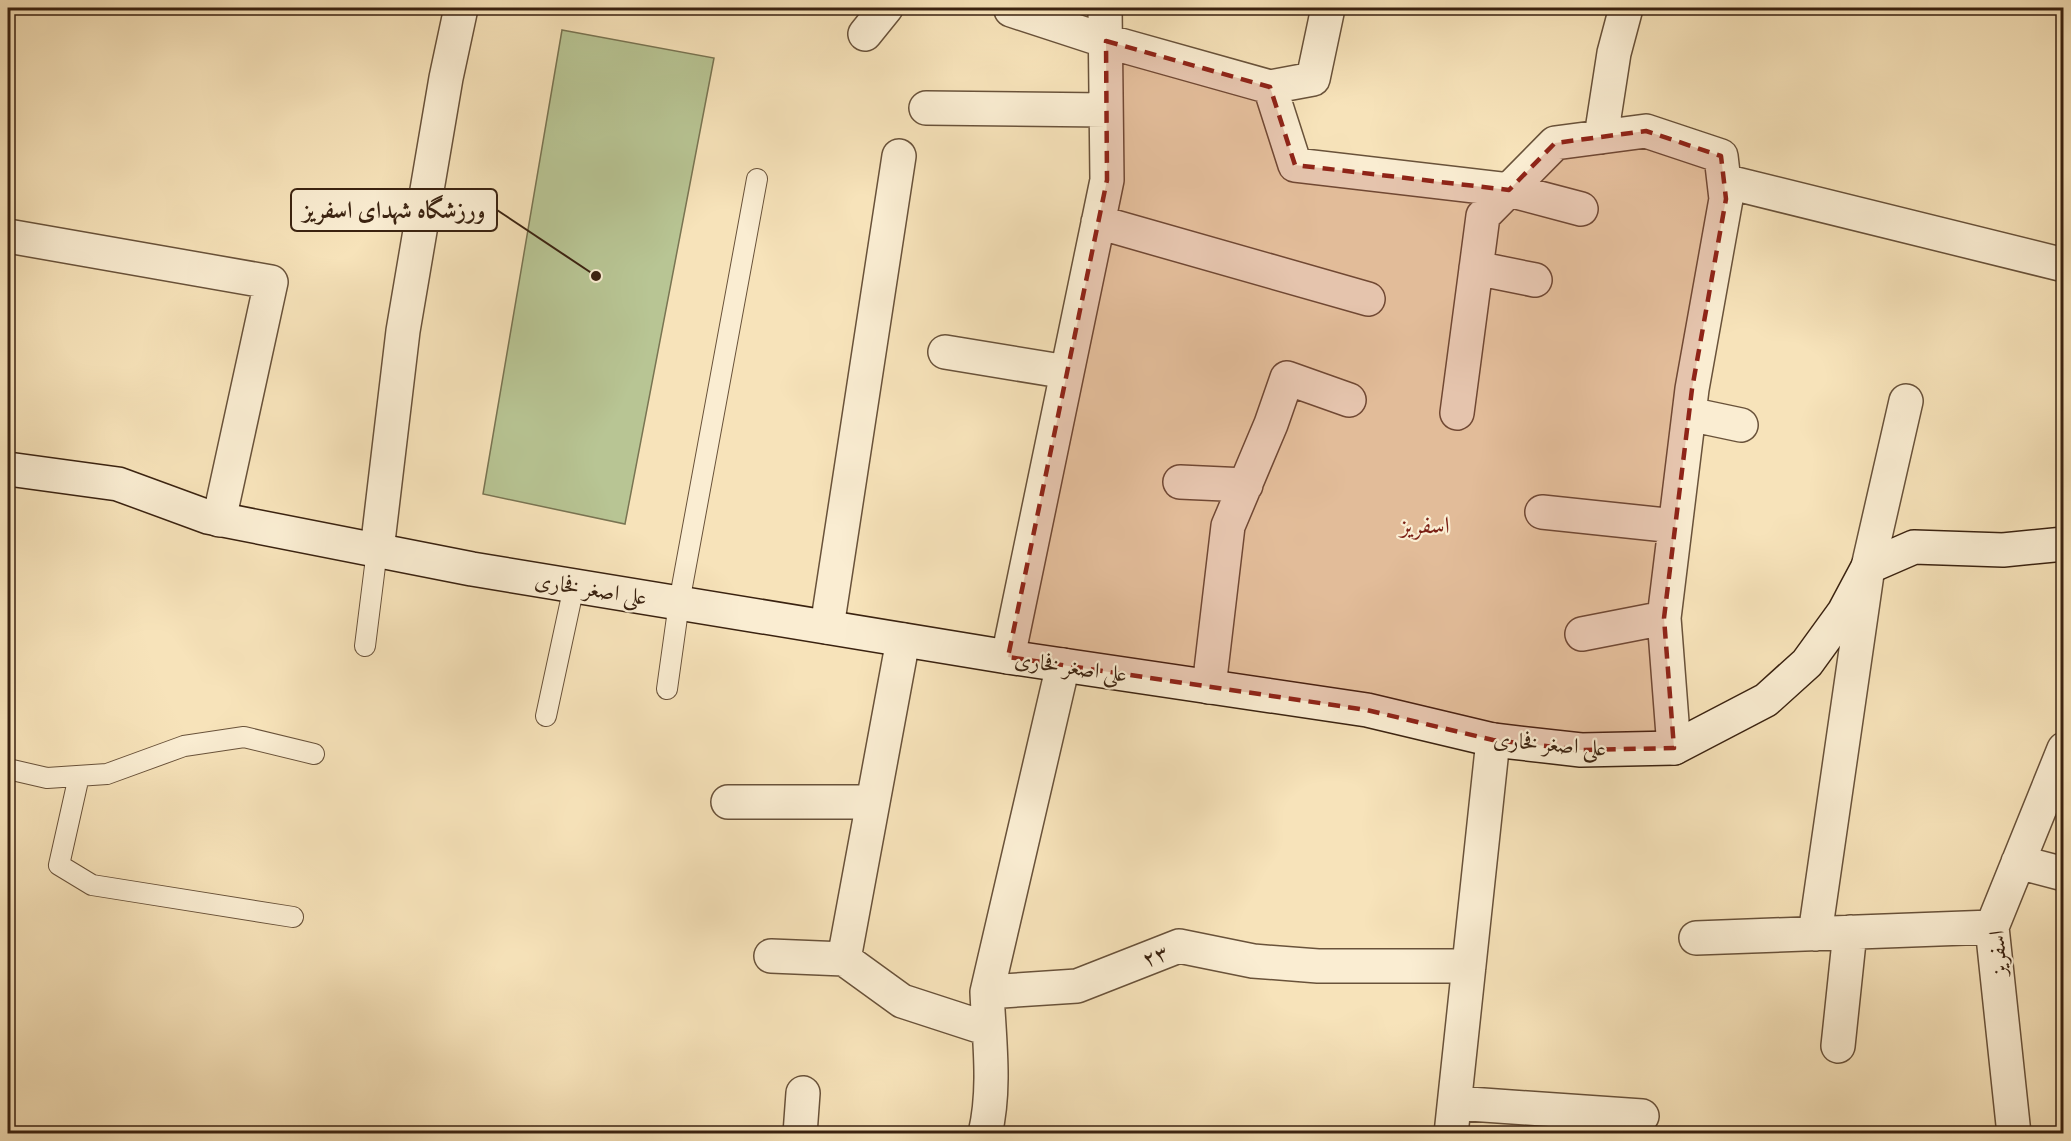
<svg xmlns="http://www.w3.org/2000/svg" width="2071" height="1141" viewBox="0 0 2071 1141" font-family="'IM FELL Great Primer',Amiri,serif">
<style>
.green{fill:#b8c594;stroke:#797452;stroke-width:1.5}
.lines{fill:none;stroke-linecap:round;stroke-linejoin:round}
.lane-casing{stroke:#69523a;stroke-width:22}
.street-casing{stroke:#69523a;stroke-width:36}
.secondary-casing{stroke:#3a2210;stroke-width:36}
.lane{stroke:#faedd2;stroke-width:20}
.street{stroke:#faedd2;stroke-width:33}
.secondary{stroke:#faedd2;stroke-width:33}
.marked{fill:#8f2418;fill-opacity:0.2;stroke:#8f2418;stroke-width:4.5;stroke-dasharray:12 8;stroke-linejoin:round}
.labels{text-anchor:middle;stroke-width:4.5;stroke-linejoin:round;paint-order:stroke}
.street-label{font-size:22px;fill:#3a2210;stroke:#faedd2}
.neighbourhood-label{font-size:24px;fill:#7a1f14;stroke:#faedd2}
.leader{fill:none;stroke:#3a2210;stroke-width:2}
.callout-dot{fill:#3a2210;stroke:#faedd2;stroke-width:2}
.callout{fill:#faedd2;stroke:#3a2210;stroke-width:2}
.callout-label{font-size:24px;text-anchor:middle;font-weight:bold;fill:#3a2210}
</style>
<rect width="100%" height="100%" fill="#f7e3ba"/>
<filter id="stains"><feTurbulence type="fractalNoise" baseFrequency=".00333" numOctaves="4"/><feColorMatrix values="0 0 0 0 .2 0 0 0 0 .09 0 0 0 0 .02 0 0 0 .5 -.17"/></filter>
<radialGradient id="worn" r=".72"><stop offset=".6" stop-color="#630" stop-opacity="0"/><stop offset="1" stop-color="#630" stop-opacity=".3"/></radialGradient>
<path class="green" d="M562 30 714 58 625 524 483 494Z"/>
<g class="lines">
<g class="lane-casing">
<path id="lane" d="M365 646 377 550
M667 689 679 603 757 179
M546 716 574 586
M8 769 47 778 107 774 184 746 244 737 314 754
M79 776 59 865 92 885 293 917"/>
</g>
<g class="street-casing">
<path id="street" d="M1011 10 1106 41 1270 87 1313 79 1328 8
M865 34 886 8
M1270 87 1295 165 1509 190 1581 209
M926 108 1106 110
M1601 137 1614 53 1626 8
M1724 181 2064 265
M1098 222 1368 299
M8 236 271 282 219 520
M1476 268 1535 280
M945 352 1067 372
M1457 413 1483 216 1555 143 1646 131 1721 156 1726 199 1692 389 1664 618 1674 748
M1689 414 1741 425
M1180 482 1246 485
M1542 512 1675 526
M377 550 403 331 446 78 461 8
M827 627 899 156
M1582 634 1664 618
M903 640 844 959 902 1001 988 1029
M1008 657 1107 180 1105 8
M1209 687 1228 526 1271 424 1287 378 1349 400
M728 802H873
M2018 862 2064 874
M1815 934 1868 567 1906 401
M1696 938 1992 927
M771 956 844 959
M987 992 1063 665
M1838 1046 1850 932
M1455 1103 1642 1116
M800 1134 803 1093
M985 1134C996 1088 989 1038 987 992L1077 986 1179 946 1253 961 1318 966H1469
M1451 1134 1493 740
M2014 1134 1992 927 2064 749"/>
</g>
<g class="secondary-casing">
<path id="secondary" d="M8 469 118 484 208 517 472 569 1008 657 1367 710 1493 740 1581 750 1674 748 1766 700 1807 663 1844 612 1868 567 1914 547 2003 550 2064 544"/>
</g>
<use href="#lane" class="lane"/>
<use href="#street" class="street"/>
<use href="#secondary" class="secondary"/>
</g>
<path class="marked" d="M1106 41 1270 87 1295 165 1509 190 1555 143 1646 131 1721 156 1726 199 1692 389 1664 618 1674 748 1581 750 1493 740 1367 710 1008 657 1107 180Z"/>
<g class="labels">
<g class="street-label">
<text transform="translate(591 588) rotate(9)" y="8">علی اصغر فخاری</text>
<text transform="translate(1071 666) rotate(8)" y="8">علی اصغر فخاری</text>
<text transform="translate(1550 743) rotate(5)" y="8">علی اصغر فخاری</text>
<text transform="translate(1997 953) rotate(-93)" y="8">اسفریز</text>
<text transform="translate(1155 955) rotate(-21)" y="8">۲۳</text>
</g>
<g class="neighbourhood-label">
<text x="1425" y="533">اسفریز</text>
</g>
</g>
<path class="leader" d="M596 276L497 210"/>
<circle class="callout-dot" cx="596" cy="276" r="6"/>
<rect class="callout" x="291" y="189" width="206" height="42" rx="6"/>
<g class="callout-label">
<text x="394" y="218">ورزشگاه شهدای اسفریز</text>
</g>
<rect width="2071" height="1141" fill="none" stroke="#f7e3ba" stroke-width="30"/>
<rect x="9" y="9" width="2053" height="1123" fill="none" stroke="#3a2210" stroke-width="3"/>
<rect x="15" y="15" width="2041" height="1111" fill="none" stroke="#3a2210" stroke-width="1.5"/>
<rect width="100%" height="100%" filter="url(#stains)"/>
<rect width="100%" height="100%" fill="url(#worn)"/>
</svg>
